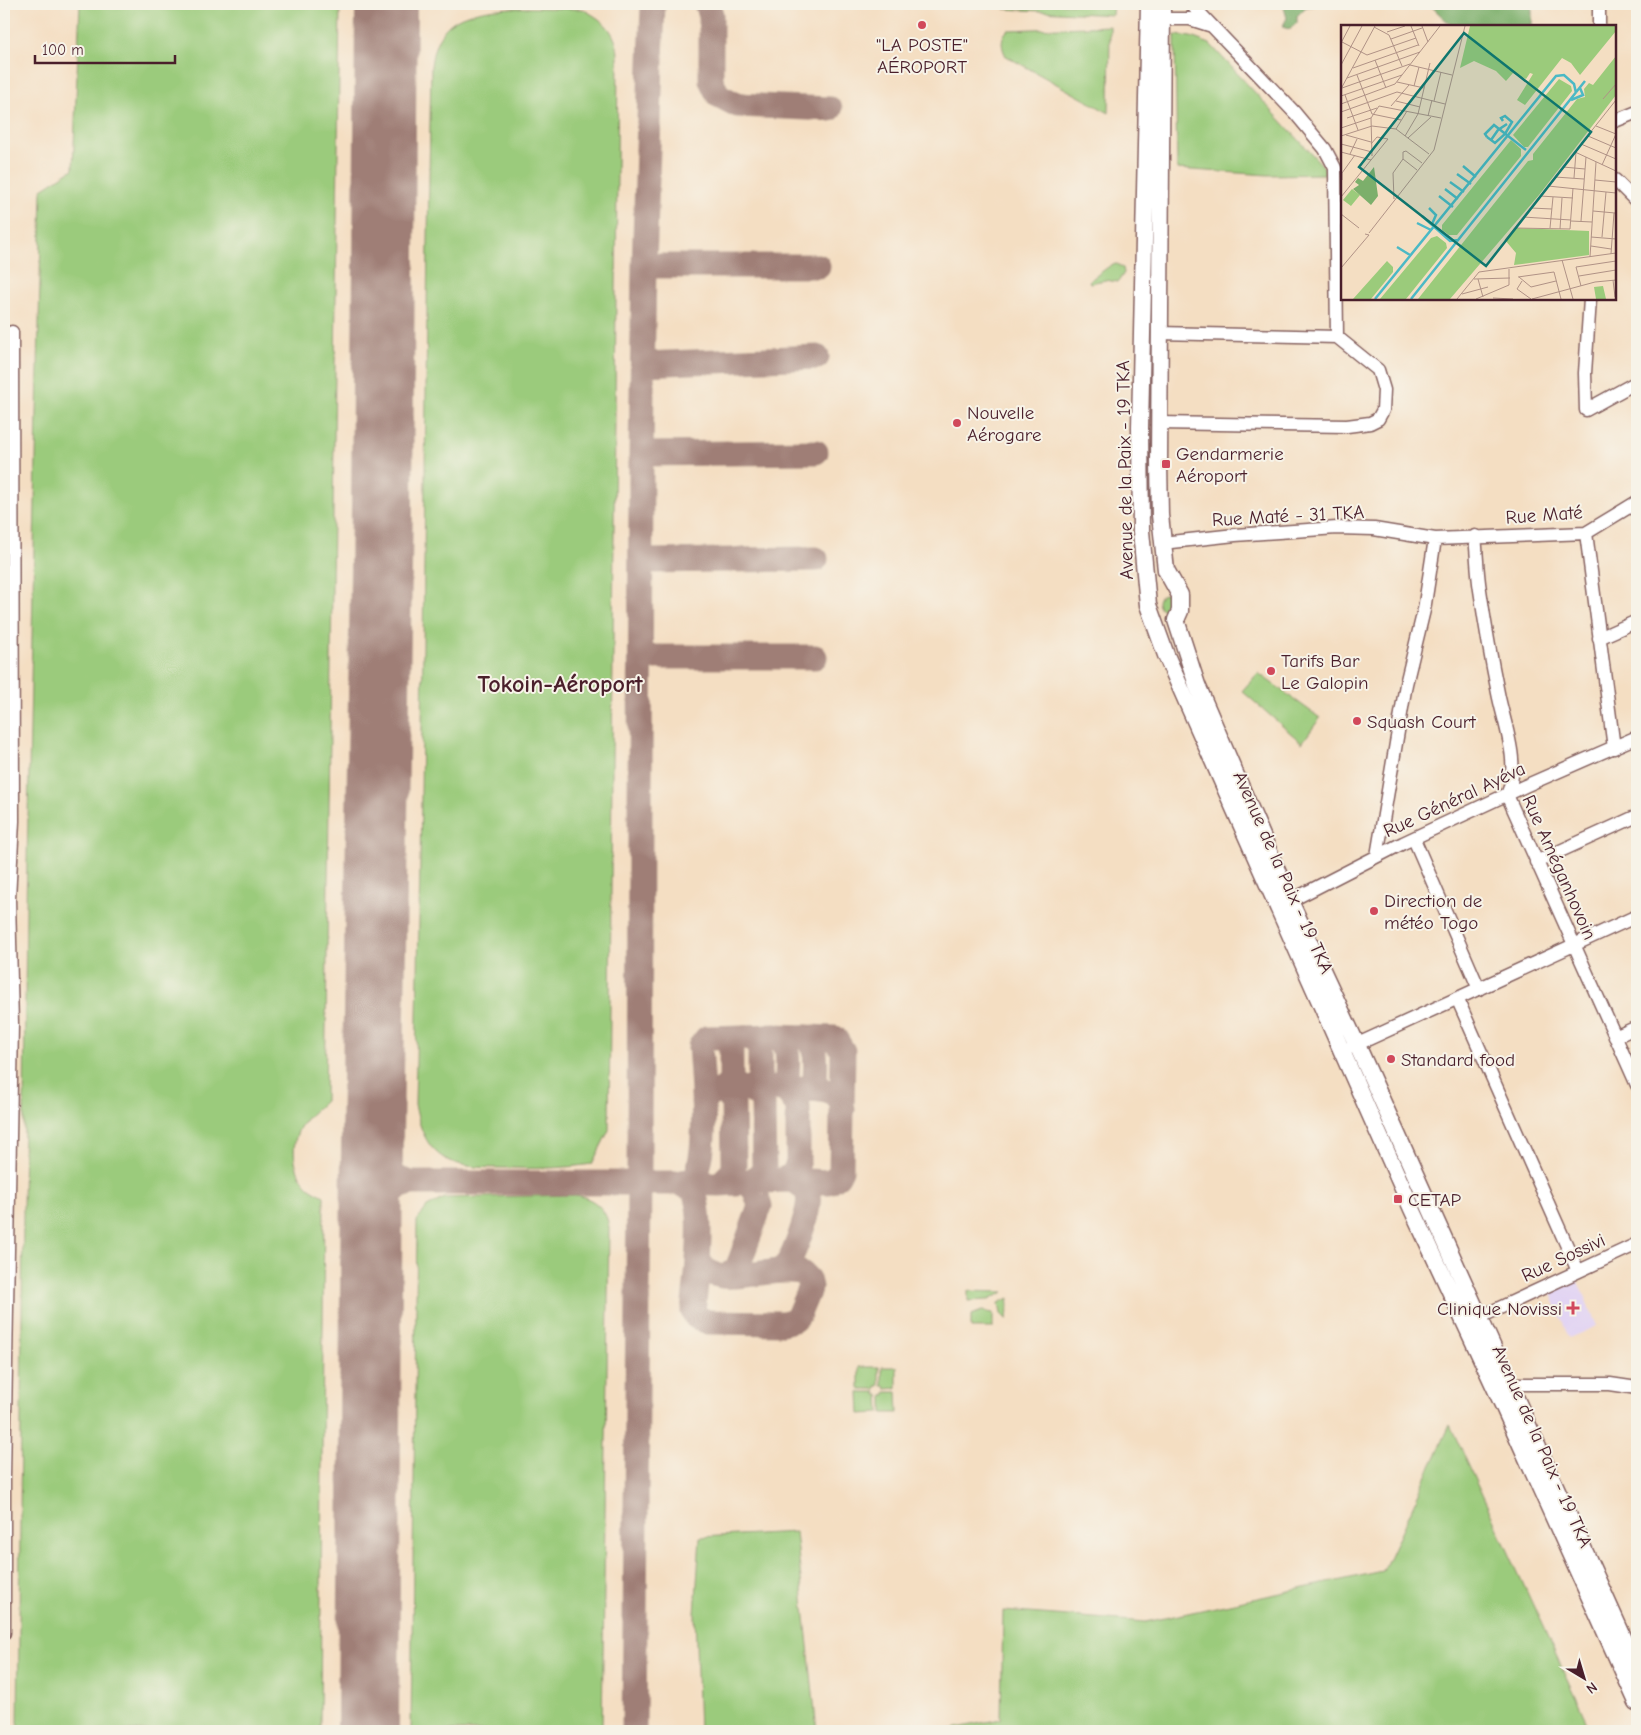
<svg xmlns="http://www.w3.org/2000/svg" width="1641" height="1735" viewBox="0 0 1641 1735" font-family="'Comic Neue',sans-serif">
<style>
.built{fill:#e2d4f3}
.green{fill:#9bcb7b;stroke:#727553}
.forest{fill:#7caf6b;stroke:#63674b}
.lines{fill:none;stroke-linecap:round;stroke-linejoin:round}
.taxiway{stroke:#9f7e76;stroke-width:25}
.runway{stroke:#9f7e76;stroke-width:62}
.minor-casing{stroke:#866260;stroke-width:15}
.major-casing{stroke:#866260;stroke-width:19}
.minor{stroke:#fff;stroke-width:12}
.major{stroke:#fff;stroke-width:16}
.poi-dot{fill:#d1495b;stroke:#f7f3e8;stroke-width:2}
.labels{text-anchor:middle;stroke-width:4;stroke-linejoin:round;paint-order:stroke}
.poi-label{font-size:19px;fill:#4a1f2b;stroke:#f7f3e8;text-anchor:start}
.street-label{font-size:19px;fill:#4a1f2b;stroke:#f7f3e8}
.district-label{font-size:24px;font-weight:bold;fill:#4a1f2b;stroke:#f7f3e8}
.inset-river{fill:none;stroke:#4bb9c5;stroke-width:2.5}
.inset-road{fill:none;stroke:#b09286;stroke-width:1}
.view{fill:#0f766e;fill-opacity:0.15;stroke:#0f766e;stroke-width:2.5}
.inset-edge{fill:none;stroke:#4a1f2b;stroke-width:2.5}
</style>
<rect width="100%" height="100%" fill="#f7f3e8"/>
<filter id="ink" filterUnits="userSpaceOnUse"><feTurbulence type="fractalNoise" baseFrequency=".02" numOctaves="2"/><feDisplacementMap in="SourceGraphic" scale="10" xChannelSelector="R" yChannelSelector="G"/><feConvolveMatrix kernelMatrix="1 2 1 2 8 2 1 2 1" color-interpolation-filters="sRGB"/></filter>
<filter id="wash" filterUnits="userSpaceOnUse"><feTurbulence type="fractalNoise" baseFrequency=".0096" numOctaves="4" result="noise"/><feDisplacementMap in="SourceGraphic" scale="20" xChannelSelector="R" yChannelSelector="G"/><feGaussianBlur stdDeviation="1.12" result="paint"/><feColorMatrix in="noise" values="0 0 0 0 0 0 0 0 0 0 0 0 0 0 0 0 0 1.4 0 .05"/><feComposite in="paint" operator="in"/></filter>
<g filter="url(#wash)">
<rect width="100%" height="100%" fill="#f4dec2"/>
<path class="built" d="M1576 1277 1597 1326 1569 1338 1549 1289Z"/>
<path class="green" d="M80 4H340L325 1101C318 1108 309 1115 303 1123 289 1141 292 1173 310 1188 314 1191 319 1193 324 1196L320 1731H18L26 906 42 189 73 169Z
M1003 4H1113L1112 15 1005 9Z
M582 9C602 19 616 30 618 54L609 1130 592 1164C565 1168 539 1169 512 1168 457 1168 426 1167 415 1104 424 758 424 412 431 66 433 50 437 36 449 25 476 1 547 9 582 9Z
M1110 26 1109 113 1006 56C1001 47 1000 37 1008 30Z
M1175 35 1191 37 1210 44 1324 167 1325 174 1268 175 1177 169Z
M1117 264 1123 268 1124 273 1118 282 1105 280 1090 283 1089 281 1111 265Z
M4 326 11 327 7 481 4 483Z
M1158 602a8 8 0 1 1 16 0a8 8 0 1 1-16 0Z
M1258 673 1320 718 1302 743 1242 691Z
M575 1195C594 1198 607 1209 609 1228L602 1731H411L417 1221 427 1207 445 1198Z
M968 1291 1004 1292 989 1300 968 1301Z
M1009 1298 1007 1320 1001 1314 999 1303Z
M982 1311 993 1313V1328H971V1315Z
M859 1367H879V1386H876V1389H859Z
M882 1367H897V1388L886 1389 885 1386H882Z
M859 1392H876V1395H879L880 1413 860 1414Z
M886 1392H897L898 1413H883V1395H886Z
M1450 1425 1591 1731H942L1001 1719 1003 1611 1146 1622 1383 1571Z
M796 1532 817 1731H699L695 1614 700 1537Z"/>
<path class="forest" d="M1283 4H1323L1306 7 1297 16V23L1289 29 1282 27 1287 18Z
M1429 4H1532V26H1452Z"/>
<g class="lines">
<path class="taxiway" d="M706 4 711 14V80L718 95 737 105 830 109
M386 41 390 21 398 4
M644 266H818
M643 364 817 357
M641 454 816 452
M641 561 816 559
M641 657H815
M776 1036C792 1045 787 1063 787 1080L779 1089
M807 1037C819 1049 815 1067 815 1082L808 1090
M722 1038 731 1046V1082L735 1090
M749 1089 760 1082V1047L752 1038
M703 1102 711 1093 722 1090C748 1090 812 1084 832 1093 839 1096 841 1102 843 1109
M372 1141C377 1164 388 1178 412 1183 392 1187 379 1198 373 1216
M782 1180 793 1175 798 1163V1106L785 1089
M412 1183H677L720 1184 782 1180 829 1182 838 1176 841 1170 843 1051 835 1038 776 1036 707 1038 700 1047C702 1072 710 1164 692 1180L677 1183 691 1188C706 1206 696 1286 693 1311L696 1317 708 1322 783 1323 794 1320 798 1316 810 1287 808 1279 802 1273C775 1262 708 1296 698 1257
M720 1184 733 1171 734 1164 733 1103 722 1090 731 1082
M773 1272C778 1271 783 1269 786 1265 794 1256 812 1206 808 1196 806 1187 799 1183 792 1180
M726 1276 737 1268 740 1261 760 1206 756 1193 748 1182 761 1175 764 1169 763 1103 759 1096 749 1089
M634 1731 639 1183 641 454 644 266 653 4"/>
<path class="runway" d="M368 1731 372 1141 382 506 386 4"/>
</g>
</g>
<g filter="url(#ink)">
<g class="lines">
<g class="minor-casing">
<path id="minor" d="M1191 4 1295 113 1325 149 1335 168 1337 337
M1162 19H1190L1209 25
M1599 26V4
M1615 121 1637 112
M1615 180 1637 202
M1590 299 1585 373 1586 410 1637 382
M1159 423 1347 426 1370 423 1378 419 1383 410 1384 390 1378 370 1337 337 1159 333
M1586 533 1614 748
M1475 536C1477 554 1477 572 1480 590 1485 624 1491 659 1498 693 1504 724 1521 764 1507 795L1637 1085
M1162 543 1235 535 1337 528 1374 529 1435 539 1586 533 1637 502
M1599 638 1637 621
M1414 839 1479 989
M1377 856 1406 684 1424 610 1435 539
M1536 862 1637 816
M1290 901 1403 843 1525 786 1637 737
M1457 998 1578 1271
M1615 1037 1637 1027
M1349 1048 1637 916
M1478 1318 1637 1244
M1502 1384H1610L1637 1388
M4 1633V1476L12 1024 9 899 13 821 12 332"/>
</g>
<g class="major-casing">
<path id="major" d="M1149 4 1140 428 1141 531 1148 605 1166 655 1412 1209 1503 1405 1637 1702
M1162 4 1159 463 1160 515 1166 570 1180 595V611L1176 620 1197 685 1290 901 1357 1045 1637 1668"/>
</g>
<use href="#minor" class="minor"/>
<use href="#major" class="major"/>
</g>
</g>
<g class="poi-dot">
<circle cx="922" cy="25" r="5"/>
<circle cx="957" cy="423" r="5"/>
<rect x="1161" y="459" width="10" height="10" rx="2.5"/>
<circle cx="1271" cy="671" r="5"/>
<circle cx="1357" cy="721" r="5"/>
<circle cx="1374" cy="911" r="5"/>
<circle cx="1391" cy="1059" r="5"/>
<rect x="1393" y="1194" width="10" height="10" rx="2.5"/>
<path d="M1570.5 1300.5h5v5h5v5h-5v5h-5v-5h-5v-5h5z"/>
</g>
<g class="labels">
<g class="poi-label">
<text x="922" y="51" text-anchor="middle">"LA POSTE"<tspan x="922" dy="22">AÉROPORT</tspan></text>
<text x="967" y="419">Nouvelle<tspan x="967" dy="22">Aérogare</tspan></text>
<text x="1176" y="460">Gendarmerie<tspan x="1176" dy="22">Aéroport</tspan></text>
<text x="1281" y="667">Tarifs Bar<tspan x="1281" dy="22">Le Galopin</tspan></text>
<text x="1367" y="728">Squash Court</text>
<text x="1384" y="907">Direction de<tspan x="1384" dy="22">météo Togo</tspan></text>
<text x="1401" y="1066">Standard food</text>
<text x="1408" y="1206">CETAP</text>
<text x="1562" y="1315" text-anchor="end">Clinique Novissi</text>
</g>
<g class="street-label">
<text transform="translate(1124 470) rotate(-91)" y="7">Avenue de la Paix - 19 TKA</text>
<text transform="translate(1544 514) rotate(-4)" y="7">Rue Maté</text>
<text transform="translate(1288 515) rotate(-3)" y="7">Rue Maté - 31 TKA</text>
<text transform="translate(1454 799) rotate(-25)" y="7">Rue Général Ayéva</text>
<text transform="translate(1560 867) rotate(66)" y="7">Rue Améganhovoin</text>
<text transform="translate(1284 872) rotate(66)" y="7">Avenue de la Paix - 19 TKA</text>
<text transform="translate(1563 1257) rotate(-25)" y="7">Rue Sossivi</text>
<text transform="translate(1543 1446) rotate(66)" y="7">Avenue de la Paix - 19 TKA</text>
</g>
<g class="district-label">
<text x="560" y="692">Tokoin-Aéroport</text>
</g>
</g>
<g transform="translate(1341 25)">
<rect width="275" height="275" fill="#f4dec2"/>
<path d="M129 1H275V6L239 50 230 38 221 33 184 80 176 75 192 49 189 48 185 54 172 48 165 56 155 46 133 36 119 43ZM275 31V70L198 170 109 274H77L187 136 192 135V129L236 74 244 72 243 64 248 58 252 60ZM218 54 230 61 231 66 187 122H183L172 110ZM170 115 180 124V131L116 210H108L101 205V200ZM11 164 19 170 10 181 2 175ZM174 203 248 206V230L173 240 175 228 164 215ZM96 211 105 218 106 223 65 274H39L90 213ZM46 236 52 242V247L30 274H12ZM262 261 265 274H255L253 262Z" fill="#9bcb7b"/>
<path d="M33 142 37 171 30 180 12 164 18 160 14 157 17 153 22 156Z" fill="#7caf6b"/>
<path class="inset-river" d="M230 75 242 70 239 63M146 112 144 109 153 100 185 125M146 112 154 118 164 109 171 97 164 91 160 93 162 96M150 115 157 105 166 99M122 141 135 152M116 149 130 159M109 157 123 167M104 164 117 174M98 171 112 182M88 183 95 190 91 199M81 191 109 216 118 215M76 198 90 205M56 222 69 230M34 274 215 51 223 50 233 59 235 68M70 274 244 56"/>
<path class="inset-road" d="M70 1 78 21M81 1 87 17M33 2 48 10 61 41M46 7 64 1M50 14 81 3M1 17 26 30 75 13M0 18 9 1M34 35 45 63M0 40 21 1M69 40 111 50M12 43 77 20M16 50 31 89M6 53 79 27M56 57 83 63M73 61 78 42M1 62 34 1M1 63 69 39M4 70 17 105M0 71 61 50M262 74 275 59M55 76 79 82M93 76 100 47M0 79 54 59 99 1M50 81 68 60M0 87 56 67 104 79M31 89 60 95M87 91 91 75M6 93 36 83M31 101 55 104 88 129M255 101 275 109M0 103 30 93M55 104 66 86M5 110 30 117M0 111 31 101M64 111 77 89 89 38M247 111 275 123M67 113 90 92M0 119 31 127M240 119 275 134M0 127 30 135M234 127 275 146M9 129 16 114M31 131 30 93 38 81 100 93M62 134 76 145M261 140 275 109M222 142 244 144M214 152 243 154M233 153 235 127M1 155V148L14 130M254 155 275 157M207 161 275 168M199 171 232 173M0 172 47 114 36 112 30 119M53 174 52 148 62 134V127L65 126 81 138M190 183 211 184M252 186 274 188M0 189 18 203M182 192 230 195M230 196 251 197M240 196 245 132M174 203 229 204 232 163M209 203 212 172M219 204 221 173M28 208 93 125 124 1M250 212 275 214M261 212 265 167M164 215 275 75M250 221 270 224M270 229 273 188M249 232 255 137M221 235 232 274M0 243 28 210 24 209M238 251 275 245M177 252 213 247 220 274M178 252 190 262 215 256M133 254 169 253M137 254 142 272M272 255 274 272M181 256 176 264 190 274M240 261 235 242 275 236M121 269 147 262M152 273 172 274M116 274 138 247 275 228M135 274 168 260V244M191 274 254 257 275 255"/>
<path class="view" d="M123 8 250 107 145 241 18 142Z"/>
<rect width="275" height="275" class="inset-edge"/>
</g>
<rect width="1641" height="1735" fill="none" stroke="#f7f3e8" stroke-width="20"/>
<g transform="translate(1584 1678) rotate(142)" stroke="#f7f3e8" stroke-width="4" paint-order="stroke">
<path d="M0-4L9 19L0 12L-9 19Z" fill="#4a1f2b"/>
<text y="-8" font-size="14" font-weight="bold" text-anchor="middle" fill="#4a1f2b">N</text>
</g>
<path d="M35 55v8h140v-8" fill="none" stroke="#4a1f2b" stroke-width="2.5"/>
<text x="42" y="55" font-size="15" fill="#4a1f2b" stroke="#f7f3e8" stroke-width="4" paint-order="stroke">100 m</text>
</svg>
